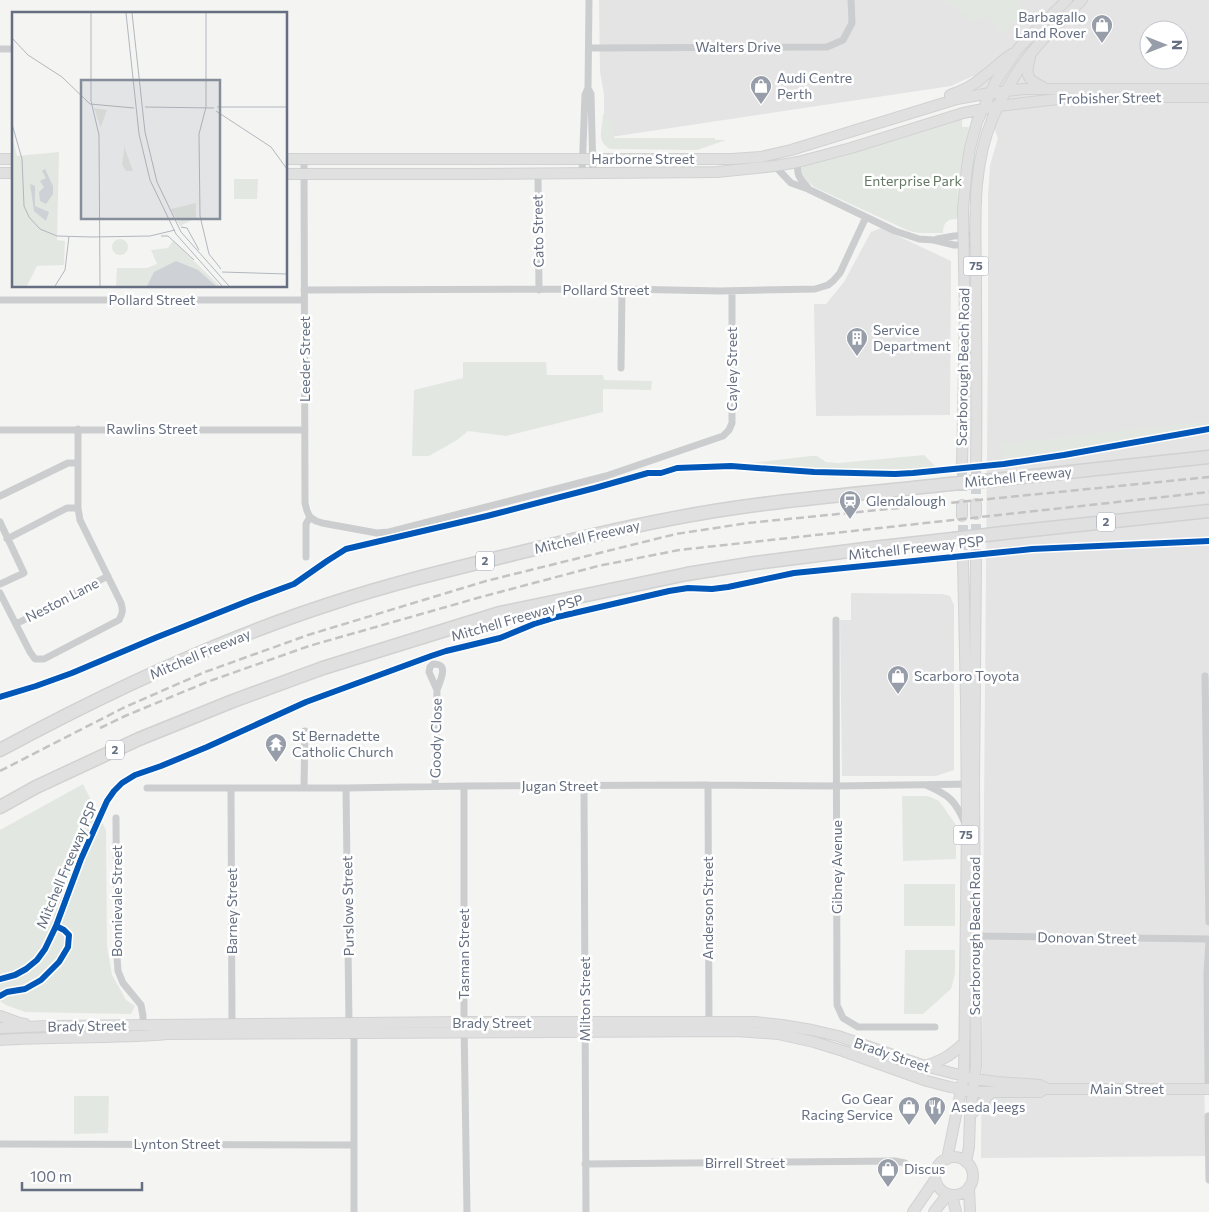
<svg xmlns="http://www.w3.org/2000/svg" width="1209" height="1212" viewBox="0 0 1209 1212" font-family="Commissioner,sans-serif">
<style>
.built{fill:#e4e4e5;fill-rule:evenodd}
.green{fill:#e3e7e1}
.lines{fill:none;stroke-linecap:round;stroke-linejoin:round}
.primary-tunnel{stroke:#d0d3d6;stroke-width:10;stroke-dasharray:10 5;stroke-linecap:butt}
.primary-casing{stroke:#d1d2d2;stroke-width:12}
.motorway-casing{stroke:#d0d1d1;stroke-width:15}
.minor{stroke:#cccdce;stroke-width:7}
.primary{stroke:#e0e0e1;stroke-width:10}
.motorway{stroke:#e0e0e1;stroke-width:12}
.rail{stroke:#c3c3c4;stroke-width:2.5;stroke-dasharray:8 4;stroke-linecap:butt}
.motorway-bridge-casing{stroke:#d0d1d1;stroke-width:15;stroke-linecap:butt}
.motorway-bridge{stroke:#e0e0e1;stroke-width:12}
.cycleway-casing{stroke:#fff;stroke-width:9}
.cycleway{stroke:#0057b8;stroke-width:6}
.labels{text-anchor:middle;stroke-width:5;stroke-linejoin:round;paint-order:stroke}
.shield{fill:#fff;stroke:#939aa7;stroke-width:1}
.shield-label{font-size:12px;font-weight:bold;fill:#656f81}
.poi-label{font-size:14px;fill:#656f81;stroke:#fff;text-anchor:start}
.street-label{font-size:14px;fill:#656f81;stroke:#fff}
.park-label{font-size:14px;fill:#647964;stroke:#fff}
.inset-road{fill:none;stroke:#b2b7be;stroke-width:1}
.view{fill:#868e9b;fill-opacity:0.15;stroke:#868e9b;stroke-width:2.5}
.inset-edge{fill:none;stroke:#656f81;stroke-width:2.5}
</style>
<rect width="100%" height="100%" fill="#f4f4f3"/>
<path class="built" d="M599 0H1209V1016H1204L1205 1156 981 1158 988 337V196L990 165 998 138 973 76 951 86 604 138V94L600 72ZM1149 30H1179V60H1149Z
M881 228 951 261 950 415 816 416 814 304H826L844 282 871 232Z
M851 593 942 594 950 596 954 605V770L936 776H842L840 620H851Z"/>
<path class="green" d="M945 0H1018L1025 10 1002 36 990 18 983 16 975 22 945 1Z
M603 114 613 127 614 138H715V140H726L697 150 610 149C595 141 603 128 603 114Z
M962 119V127H969L958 187 957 219C947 219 943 223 943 233H919L909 231 814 187 808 182 801 174V168L804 166Z
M463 362H546L547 375H603L604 380 652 381 651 390 603 389V412L506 436 468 431 457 440 429 456H412L414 390 463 378Z
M1209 421V426L1004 462 1002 444Z
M924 455 936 467V469L815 470 735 465 811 456H817L826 462 839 463Z
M83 784 106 830 107 946 112 975 126 1000 135 1006 131 1014 25 1012 6 1005 0 1001V830Z
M902 796H928L939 801 956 825V859L903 861Z
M904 884H955V926H904Z
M905 950H955V974L951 989 923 1014H904Z
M74 1096H109L108 1133 74 1134Z"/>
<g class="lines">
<path class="primary-tunnel" d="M962 466V495
M976 494V465
M963 525V560
M976 559V524"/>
<g class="primary-casing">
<path id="primary" d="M1030 58C1025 75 1027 80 1043 87
M950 95C962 91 974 85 984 76 994 69 1002 60 1012 54
M0 159H14
M286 159H732L761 157 791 150 957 99 990 93 1023 89H1209
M0 173H14
M286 174H470L717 172 775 166 798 162 851 148 963 113 998 106 1058 99 1086 97H1209
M976 465C977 405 976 346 976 286 976 229 970 171 993 117 1004 92 1019 67 1037 46 1051 30 1067 15 1082 0
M962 466 965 318 963 208 967 167 970 148 977 122 996 81 1017 50 1043 23 1067 0
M976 504V514
M962 505V516
M0 1016 19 1023 25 1024
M0 1028 49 1026 464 1022H755L782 1025 812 1030 838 1036 925 1066 975 1079 997 1082 1040 1085 1048 1089H1209
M0 1040C56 1036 112 1039 167 1034L736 1031 778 1034 814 1042 843 1051 927 1081 950 1087 974 1092H1040L1046 1088
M925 1066C943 1060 950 1056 964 1043
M970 1115 980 1106 991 1092
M935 1176a19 19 0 1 1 38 0a19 19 0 1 1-38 0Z
M947 1159 964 1076 967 825 966 701 963 560
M966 1162 969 1147 970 1115 976 1066 974 784 976 559
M969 1187 970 1212
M952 1195 956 1212
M913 1212 935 1180
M934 1212 948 1194"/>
</g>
<g class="motorway-casing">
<path id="motorway" d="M1004 479 1209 457
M1003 533 1209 511
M0 750C107 692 218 640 333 603 396 582 461 567 526 551 597 534 669 517 741 507 811 497 881 492 950 484
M0 807 36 787 139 739 233 701 323 668 500 613 687 574 755 563 873 548 953 539"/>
</g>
<path class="minor" d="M589 48 827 47 843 40 852 23 851 0
M0 49H14
M588 88 591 94 593 174
M304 159 305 503 307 511 310 517 306 524V557
M798 162C796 176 800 178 808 188
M775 166 791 183 808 189 895 231 919 239 934 240 954 245H975
M538 173 539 290
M582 173 585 95 588 88 589 0
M937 239 954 236 975 235
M304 290 622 289 720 291 815 289 828 285 833 281 840 273 866 217
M0 300H304
M621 368 622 289
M0 430H305
M0 496 68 463H78
M310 517 316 521 322 523 377 533 389 532 606 476 723 436 729 430 732 423V291
M0 522 24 573 0 584
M7 539 67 508H78
M0 593 30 652 35 659H44L119 620C123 613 123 610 121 603L80 520 78 508V429
M836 620 837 1005 843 1018 858 1027H935
M16 624 108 576
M1205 676 1209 922
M708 785 709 1025
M926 785C949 795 955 800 965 823
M435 786 437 690 429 672 430 667 433 664C450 663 440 681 437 690
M464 786V1022L467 1212
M584 786 586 1212
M304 787 305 731
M147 788H346L464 786 708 785 837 786 971 784
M231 788 232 1028
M346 788 349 1024
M116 818 117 957 118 971 123 983 141 1005 143 1016V1036
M971 936 1209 939
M354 1033V1212
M1208 1089 1207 973 1209 942
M1208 1116 1209 1180
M0 1144 354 1145
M585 1164 895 1161 905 1163"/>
<use href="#primary" class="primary"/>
<use href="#motorway" class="motorway"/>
<path class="rail" d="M100 728 125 716 207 682 309 646 481 597 598 566 679 550 1209 492
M0 771 123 708 205 672 308 635 486 581 676 534 748 523 1209 477"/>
<g class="motorway-bridge-casing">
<path id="motorway-bridge" d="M950 484 1004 479
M953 539 1003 533"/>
</g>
<use href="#motorway-bridge" class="motorway-bridge"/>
<g class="cycleway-casing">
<path id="cycleway" d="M0 697 36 686 72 673 155 638 248 601 294 584 327 561 346 549 487 516 595 488 648 473H661L677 468 731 466 814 472 895 474 913 473 1004 464 1064 455 1209 429
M0 979 15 975 26 969 37 960 45 949 56 926 81 859 107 801 114 791 122 783 135 775 161 766 207 747 306 702 431 656 446 651 500 638 534 624 557 617 669 591 688 588 712 589 728 587 794 573 1003 552 1032 549 1209 541
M0 996 7 992 25 989 41 980 59 962 68 947 69 935 64 930 56 926"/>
</g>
<use href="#cycleway" class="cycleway"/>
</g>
<defs>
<g id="shop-pin" transform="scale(1.125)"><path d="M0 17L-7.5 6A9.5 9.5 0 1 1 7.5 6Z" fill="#979ea9" stroke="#fff"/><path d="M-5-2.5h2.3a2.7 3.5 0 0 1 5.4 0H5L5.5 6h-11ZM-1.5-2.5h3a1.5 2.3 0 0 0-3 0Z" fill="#fff"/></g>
<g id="building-pin" transform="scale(1.125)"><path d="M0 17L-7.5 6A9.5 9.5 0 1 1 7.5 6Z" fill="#979ea9" stroke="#fff"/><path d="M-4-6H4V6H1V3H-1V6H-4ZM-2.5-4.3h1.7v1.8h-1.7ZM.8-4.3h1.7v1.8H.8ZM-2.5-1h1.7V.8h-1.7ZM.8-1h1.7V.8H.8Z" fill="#fff"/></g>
<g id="station-pin" transform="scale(1.125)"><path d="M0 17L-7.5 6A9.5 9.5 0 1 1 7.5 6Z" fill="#979ea9" stroke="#fff"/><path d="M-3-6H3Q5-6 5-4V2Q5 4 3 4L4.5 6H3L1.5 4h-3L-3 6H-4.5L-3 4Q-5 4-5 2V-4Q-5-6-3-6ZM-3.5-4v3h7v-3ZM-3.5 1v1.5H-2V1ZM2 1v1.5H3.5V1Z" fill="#fff"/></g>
<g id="temple-pin" transform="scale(1.125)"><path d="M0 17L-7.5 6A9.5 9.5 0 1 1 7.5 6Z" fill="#979ea9" stroke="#fff"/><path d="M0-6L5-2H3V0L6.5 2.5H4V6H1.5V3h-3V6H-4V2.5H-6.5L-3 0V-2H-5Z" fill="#fff"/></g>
<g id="restaurant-pin" transform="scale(1.125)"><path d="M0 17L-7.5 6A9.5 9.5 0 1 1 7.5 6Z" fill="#979ea9" stroke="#fff"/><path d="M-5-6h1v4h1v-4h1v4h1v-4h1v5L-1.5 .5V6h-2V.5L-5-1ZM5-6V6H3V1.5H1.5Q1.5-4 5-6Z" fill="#fff"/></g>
</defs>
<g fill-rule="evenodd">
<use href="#shop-pin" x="1102" y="25"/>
<use href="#shop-pin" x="761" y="86"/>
<use href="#building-pin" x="857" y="338"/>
<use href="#station-pin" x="850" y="501"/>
<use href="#shop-pin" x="898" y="676"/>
<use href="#temple-pin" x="276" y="744"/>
<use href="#shop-pin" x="909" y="1107"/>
<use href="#restaurant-pin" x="935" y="1107"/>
<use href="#shop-pin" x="888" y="1169"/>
</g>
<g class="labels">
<g class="shield">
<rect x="963.5" y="256.5" width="25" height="19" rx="4"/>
<rect x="1097" y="512.5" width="18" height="19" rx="4"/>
<rect x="476" y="551.5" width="18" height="19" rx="4"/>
<rect x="106" y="740.5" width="18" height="19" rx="4"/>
<rect x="953.5" y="825.5" width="25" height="19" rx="4"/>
</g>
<g class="shield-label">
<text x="976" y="270">75</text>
<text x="1106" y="526">2</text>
<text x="485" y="565">2</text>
<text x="115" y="754">2</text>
<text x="966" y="839">75</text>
</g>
<g class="poi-label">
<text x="1086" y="22" text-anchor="end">Barbagallo<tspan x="1086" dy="16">Land Rover</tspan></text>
<text x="777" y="83">Audi Centre<tspan x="777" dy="16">Perth</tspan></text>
<text x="873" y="335">Service<tspan x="873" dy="16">Department</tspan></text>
<text x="866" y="506">Glendalough</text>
<text x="914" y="681">Scarboro Toyota</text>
<text x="292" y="741">St Bernadette<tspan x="292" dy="16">Catholic Church</tspan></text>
<text x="893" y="1104" text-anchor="end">Go Gear<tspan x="893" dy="16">Racing Service</tspan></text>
<text x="951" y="1112">Aseda Jeegs</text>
<text x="904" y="1174">Discus</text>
</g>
<g class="street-label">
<text x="738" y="52">Walters Drive</text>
<text transform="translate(1110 98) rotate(-1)" y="5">Frobisher Street</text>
<text x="643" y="164">Harborne Street</text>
<text transform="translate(538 231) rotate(-91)" y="5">Cato Street</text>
<text x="606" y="295">Pollard Street</text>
<text x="152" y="305">Pollard Street</text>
<text transform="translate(305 359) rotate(-90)" y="5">Leeder Street</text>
<text transform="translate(963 367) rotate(-89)" y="5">Scarborough Beach Road</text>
<text transform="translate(732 369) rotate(-90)" y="5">Cayley Street</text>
<text x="152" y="434">Rawlins Street</text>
<text transform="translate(1018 477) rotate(-6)" y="5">Mitchell Freeway</text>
<text transform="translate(587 537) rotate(-13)" y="5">Mitchell Freeway</text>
<text transform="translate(916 548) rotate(-6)" y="5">Mitchell Freeway PSP</text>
<text transform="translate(62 600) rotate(-27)" y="5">Neston Lane</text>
<text transform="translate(517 618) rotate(-16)" y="5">Mitchell Freeway PSP</text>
<text transform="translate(200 654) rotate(-23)" y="5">Mitchell Freeway</text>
<text transform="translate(436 738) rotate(-89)" y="5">Goody Close</text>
<text x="560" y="791">Jugan Street</text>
<text transform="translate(67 865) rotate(-67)" y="5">Mitchell Freeway PSP</text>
<text transform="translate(837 867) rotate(-90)" y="5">Gibney Avenue</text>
<text transform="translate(117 901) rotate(-90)" y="5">Bonnievale Street</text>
<text transform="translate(348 906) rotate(-91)" y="5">Purslowe Street</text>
<text transform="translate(708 908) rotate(-90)" y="5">Anderson Street</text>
<text transform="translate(232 911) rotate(-90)" y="5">Barney Street</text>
<text transform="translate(975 936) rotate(-90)" y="5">Scarborough Beach Road</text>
<text transform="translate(1087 938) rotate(1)" y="5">Donovan Street</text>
<text transform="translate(464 954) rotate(-90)" y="5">Tasman Street</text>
<text transform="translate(585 999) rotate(-90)" y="5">Milton Street</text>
<text x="492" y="1028">Brady Street</text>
<text transform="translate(87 1026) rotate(-1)" y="5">Brady Street</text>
<text transform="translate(892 1055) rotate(19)" y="5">Brady Street</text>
<text x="1127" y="1094">Main Street</text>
<text x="177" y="1149">Lynton Street</text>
<text x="745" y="1168">Birrell Street</text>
</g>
<g class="park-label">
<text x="913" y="186">Enterprise Park</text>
</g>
</g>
<g transform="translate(12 12)">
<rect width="275" height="275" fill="#f4f4f3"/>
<path d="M82 96 95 98 89 115 88 114ZM0 123 5 144 47 140 45 228 53 229 52 253 25 254 15 274H0ZM113 132V137L121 159H114L110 153ZM246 167 245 187H222V167ZM184 191V206L168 214 159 197ZM100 235a8 8 0 1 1 16 0a8 8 0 1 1-16 0ZM161 229 208 274H104L105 256H135L145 252 139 238 156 236Z" fill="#e3e7e1"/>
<path d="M33 157 41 174V182L34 192 28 189 27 180 32 175 28 169 34 166 30 159ZM18 172 23 174V194L37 200 34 209 22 199ZM164 249 186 258 204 274H135L142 260Z" fill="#ced2d6"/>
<path class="inset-road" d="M79 1V89L87 123 88 274M114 1 127 122 138 168 164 222 210 274M120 1 133 120 145 170 169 220 217 274M194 1V95L187 122 188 204 197 242 209 257M0 26 16 43 50 65 78 92 122 96M133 95 202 96M205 95H275M204 99 259 135 275 157M0 112 10 147 12 194 17 205 28 217 45 224 80 225 138 224 163 218M169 215 175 216 187 238M149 224H156L182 248M210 260 275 262M43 274 53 258 57 224"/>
<path class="view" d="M69 68H208V207H69Z"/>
<rect width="275" height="275" class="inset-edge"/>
</g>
<g transform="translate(1164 45) rotate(90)"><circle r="24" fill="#ffffff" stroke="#c1c5cd"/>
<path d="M0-4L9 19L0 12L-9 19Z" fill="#979ea9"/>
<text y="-8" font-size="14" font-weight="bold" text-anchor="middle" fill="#656f81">N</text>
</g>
<path d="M22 1182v8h120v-8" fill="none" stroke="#656f81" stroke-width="2.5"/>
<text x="30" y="1182" font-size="15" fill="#656f81" stroke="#ffffff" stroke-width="4" paint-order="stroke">100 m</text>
</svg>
